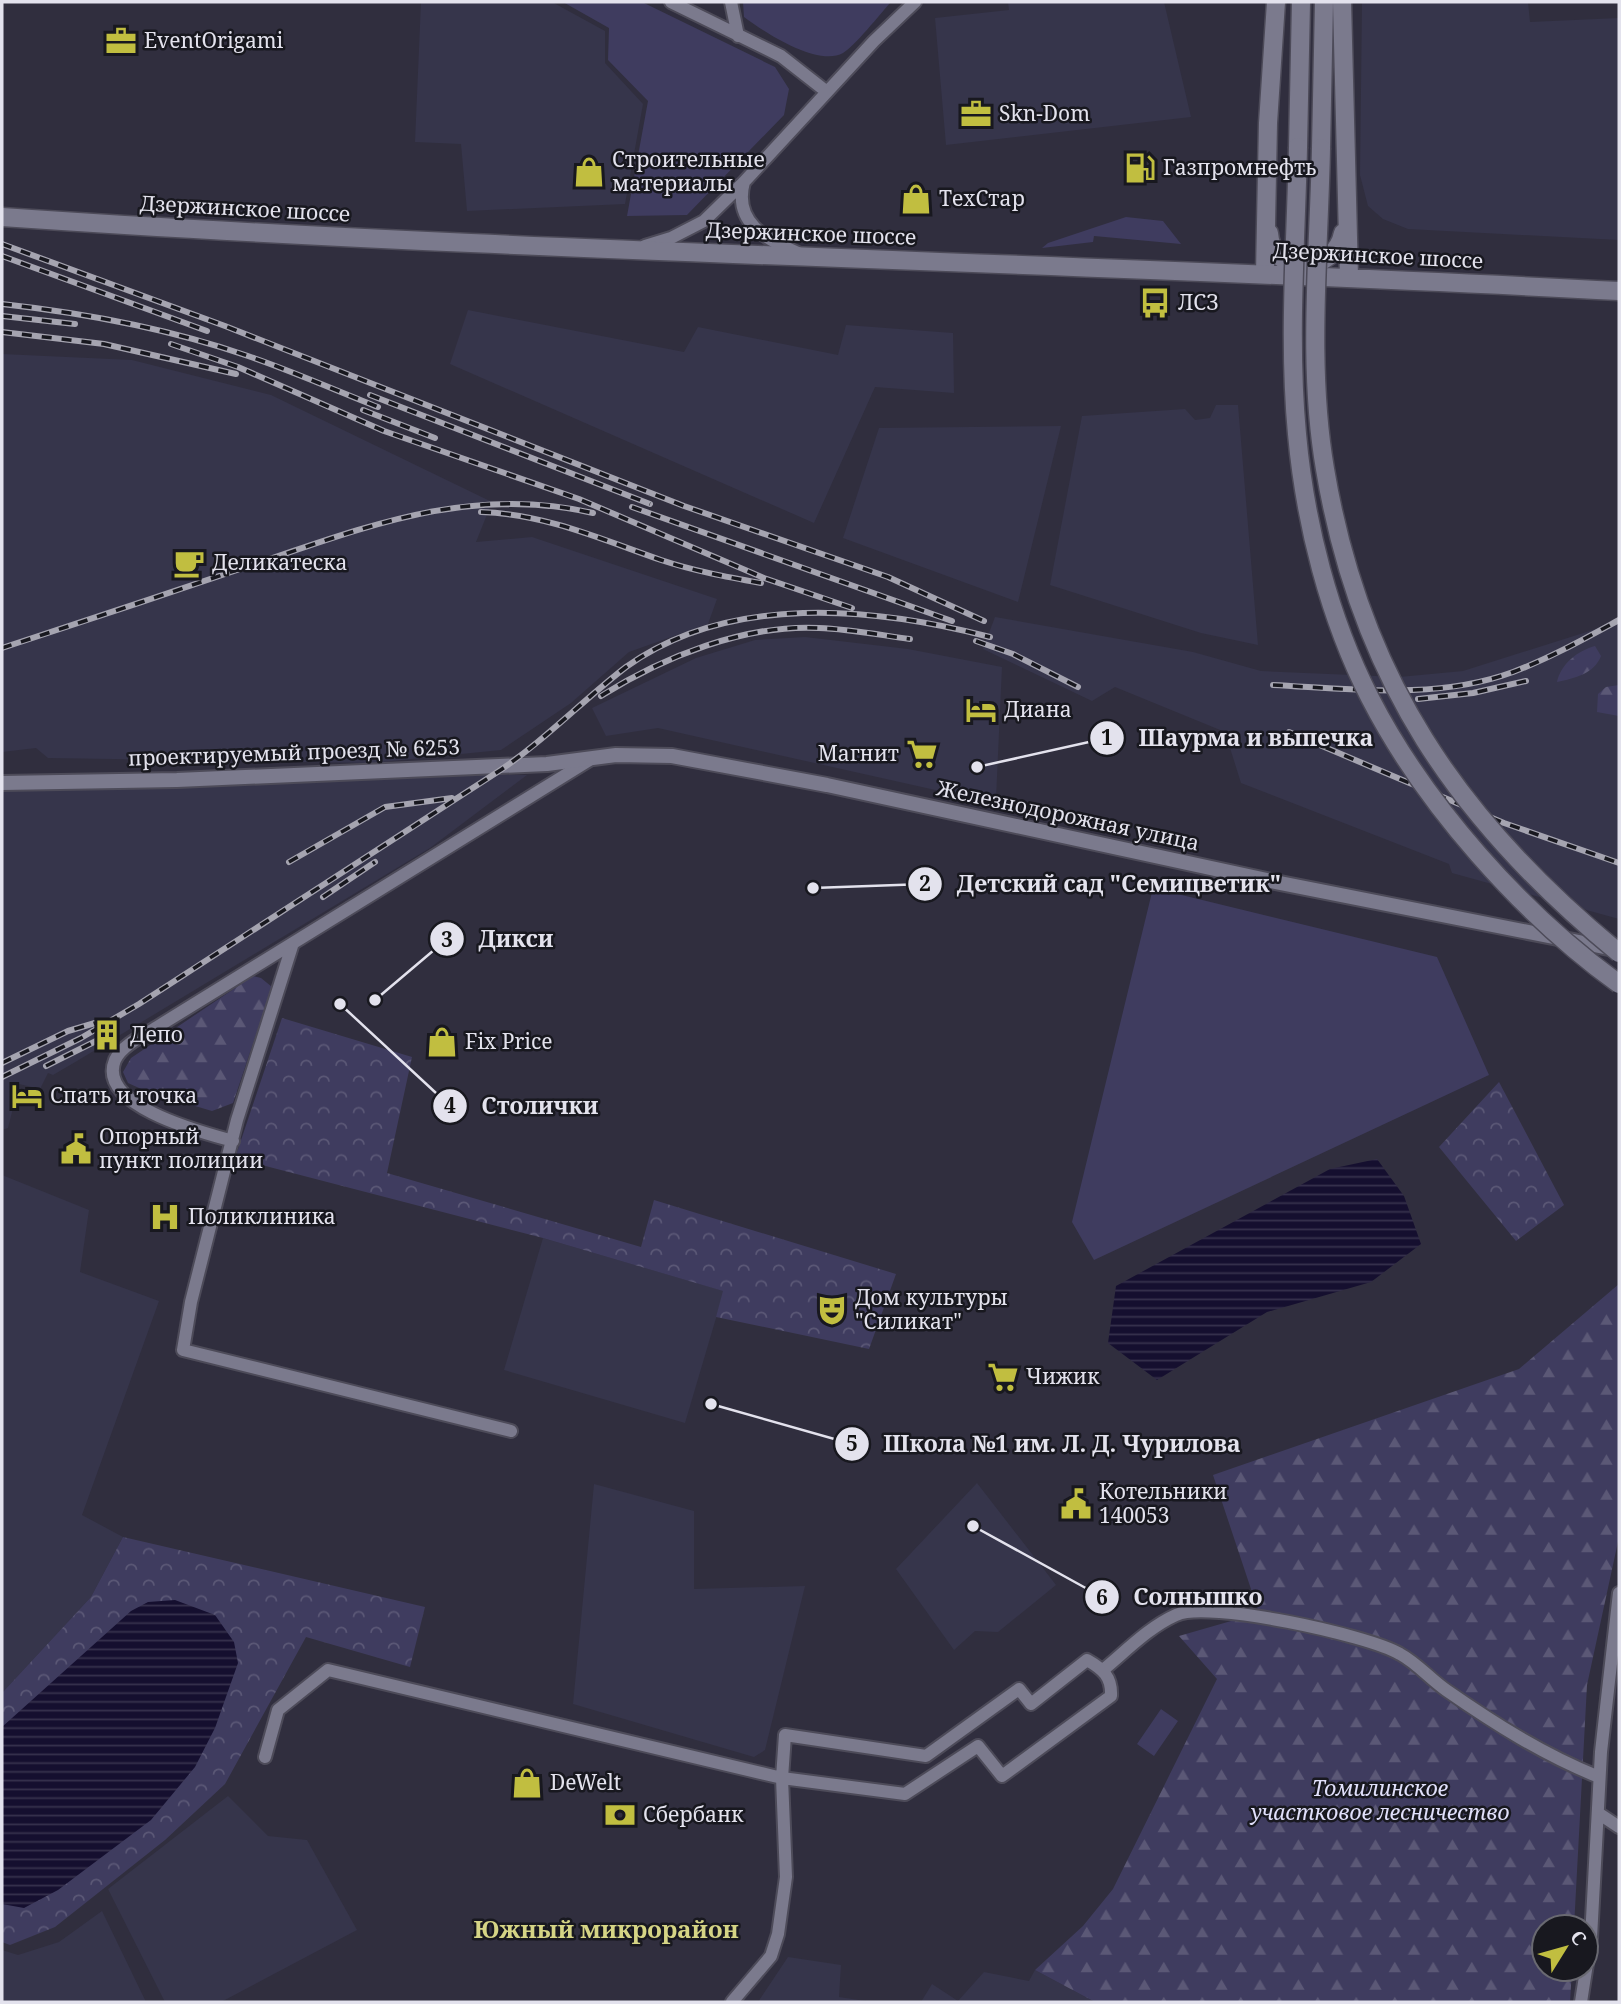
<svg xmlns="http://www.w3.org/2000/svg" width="1621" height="2004" viewBox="0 0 1621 2004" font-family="'Noto Serif',serif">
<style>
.built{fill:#36354b}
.green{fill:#3f3c5f}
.forest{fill:url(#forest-firs)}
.park{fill:url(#park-crowns)}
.water{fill:url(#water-rules)}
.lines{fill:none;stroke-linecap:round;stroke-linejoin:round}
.minor-casing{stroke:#4d4b59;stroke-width:16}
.tertiary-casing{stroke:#4d4b59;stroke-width:18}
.secondary-casing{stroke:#4d4b59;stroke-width:21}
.minor{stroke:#7b7a8d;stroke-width:12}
.tertiary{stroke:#7b7a8d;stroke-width:14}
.secondary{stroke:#7b7a8d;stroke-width:18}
.rail-casing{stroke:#a5a4b0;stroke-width:6}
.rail{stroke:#18181f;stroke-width:3.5;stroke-dasharray:10;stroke-linecap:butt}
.secondary-bridge-casing{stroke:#4d4b59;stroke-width:21;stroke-linecap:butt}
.secondary-bridge{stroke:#7b7a8d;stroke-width:18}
.labels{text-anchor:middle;stroke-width:5;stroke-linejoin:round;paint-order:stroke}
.poi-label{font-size:21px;fill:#e3e2ed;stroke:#18181f;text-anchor:start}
.street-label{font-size:21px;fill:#e3e2ed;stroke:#18181f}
.park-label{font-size:21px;font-style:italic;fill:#e1e0fb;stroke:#18181f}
.quarter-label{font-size:24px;font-weight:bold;fill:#d5d485;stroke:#18181f}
.leader{fill:none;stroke:#e3e2ed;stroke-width:2.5}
.callout-dot{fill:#e3e2ed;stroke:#18181f;stroke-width:2.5}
.mark-label{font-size:21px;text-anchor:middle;font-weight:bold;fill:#111}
.callout-label{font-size:23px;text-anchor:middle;font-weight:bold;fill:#e3e2ed;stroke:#18181f;stroke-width:5;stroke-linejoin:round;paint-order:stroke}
</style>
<defs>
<pattern id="forest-firs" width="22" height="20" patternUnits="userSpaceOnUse" patternTransform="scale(1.75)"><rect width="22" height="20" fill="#3f3c5f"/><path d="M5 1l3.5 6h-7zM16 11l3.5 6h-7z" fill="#5b5876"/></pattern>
<pattern id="park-crowns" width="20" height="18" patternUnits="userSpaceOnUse" patternTransform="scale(1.75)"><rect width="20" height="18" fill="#3f3c5f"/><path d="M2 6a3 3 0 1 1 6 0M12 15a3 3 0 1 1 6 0" fill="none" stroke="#5b5876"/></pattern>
<pattern id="water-rules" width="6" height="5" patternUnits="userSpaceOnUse" patternTransform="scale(1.75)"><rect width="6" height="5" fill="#150f2f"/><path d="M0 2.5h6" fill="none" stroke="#37324d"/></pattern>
</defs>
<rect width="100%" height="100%" fill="#302e3e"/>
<path class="built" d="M421 2H552L605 31V63L643 104 625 204 467 211 461 144 415 142Z
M1008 2H1164L1191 117 946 145 935 18 1009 10Z
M1362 2H1528L1530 22 1619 18V240L1408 229 1383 219 1368 206 1360 175Z
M468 310 684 352 698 327 838 355 846 325 953 333 954 393 875 387 814 523 450 364Z
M2 354 132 360 271 395 492 502 476 542 532 537 717 599 708 624 629 652 571 703 501 750 372 763 48 758 36 748 2 752Z
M1216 405H1238L1258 645 1201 633 1050 585 1082 416 1185 409 1195 420 1210 418Z
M1061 426 1018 602 843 538 879 428Z
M995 617 1193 652 1261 671 1399 677 1463 671 1596 629 1619 617V919L1452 873 1449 864 1241 783 1225 732 1115 687 1092 701 983 649Z
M805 637 908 649 1002 667 996 799 989 802 658 728 606 736 592 708 696 658 755 640Z
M445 774 527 775 430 848 77 1061 53 1075 48 1073 40 1089 19 1084 8 1128 2 1130V790Z
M2 1175 89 1210 80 1272 159 1301 82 1515 123 1537 91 1597 2 1693Z
M543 1238 724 1291 685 1423 504 1370Z
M977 1483 1056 1585 998 1632 975 1631 954 1650 896 1569Z
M594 1484 694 1511V1589L805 1586 765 1750 754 1757 573 1704Z
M228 1796 268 1836 307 1840 357 1930 221 2002H165L108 1889Z
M102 1911 146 2002H2V1950L18 1955 59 1942Z
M788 1957 841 1965 839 1997 872 2002H758Z
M1035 1970 1095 2002H921L932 1984 958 2001 984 1972 1029 1981Z"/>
<path class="green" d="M563 2H642L775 67 789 89 784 115 687 215 627 216 648 101 608 60 609 28Z
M743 2H891C881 13 854 47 843 53 818 67 764 32 744 17Z
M1126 217 1163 221 1181 244 1094 236 1093 242 1042 248 1048 243Z
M1153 888 1437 957 1489 1075 1094 1260 1072 1222Z
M1161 1709 1178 1721 1154 1756 1137 1744Z"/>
<path class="forest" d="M1595 646 1601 656C1594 674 1575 678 1557 682 1561 664 1577 651 1595 646Z
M1619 685V716L1597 712 1598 694 1606 687Z
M253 976 261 978 272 987 233 1103 212 1111 148 1092 128 1083 123 1072 131 1058Z
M1619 1284V1537L1587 1685 1574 1927H1544V1969H1572L1570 2002H1095L1035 1970 1083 1926 1113 1889 1217 1679 1179 1636 1259 1613 1213 1475 1519 1369Z"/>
<path class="park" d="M282 1018 412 1057 387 1173 641 1247 654 1200 896 1274 869 1349 716 1317 723 1291 543 1238 235 1158Z
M1499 1082 1564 1205 1516 1241 1439 1147Z
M123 1537 425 1607 410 1667 306 1637 225 1784 165 1840 55 1927 10 1945 2 1942V1693L91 1597Z"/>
<path class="water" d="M1377 1159 1404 1196 1421 1244 1371 1282 1267 1312 1157 1380 1108 1343 1116 1286 1330 1169Z
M175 1600 215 1615 234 1642 238 1663 215 1728 195 1767 151 1820 58 1890 24 1908 2 1904V1727L131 1611 148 1602Z"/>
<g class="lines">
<g class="minor-casing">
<path id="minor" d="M671 2 781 56 827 92
M731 2 738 36
M744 182C733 222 765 239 798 253
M645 246 671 238 704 221 744 182 874 41 915 2
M293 943 237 1120 191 1302 183 1350 511 1431
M233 1141C204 1133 96 1106 115 1060 122 1045 144 1035 157 1027L588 761
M1103 1670C1126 1651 1149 1627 1176 1615 1207 1600 1368 1635 1400 1654 1417 1663 1430 1679 1446 1690 1495 1724 1544 1755 1599 1777
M265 1757 278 1710 328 1670 782 1778 905 1794 978 1746 1002 1776 1111 1696C1112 1677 1103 1669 1087 1660L1031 1704 1019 1689 926 1756 785 1735 782 1778 786 1877 778 1934 771 1956 732 2002
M1598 1813 1619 1827
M1581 2002 1591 1938 1601 1752 1619 1593"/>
</g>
<g class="tertiary-casing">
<path id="tertiary" d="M2 783 177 780 547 764 616 755 672 756 827 785 1280 883 1614 949"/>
</g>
<g class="secondary-casing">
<path id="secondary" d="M1342 2 1349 277
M1298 147 1301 2
M1321 148 1324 2
M2 217C540 254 1080 262 1619 291
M1269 233C1272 277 1335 274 1343 233
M1265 274 1268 123 1276 2"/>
</g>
<use href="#minor" class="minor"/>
<use href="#tertiary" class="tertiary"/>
<use href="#secondary" class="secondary"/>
<g class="rail-casing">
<path id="rail" d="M2 244 225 326 684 506 888 577 984 621
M2 256 207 331
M2 304C84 313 170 329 248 356 292 371 335 390 378 407
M2 316 75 324
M2 332 104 344 236 374
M171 344 238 367 384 431 579 499 764 578 852 608
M370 395 650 504
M363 410 435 438
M632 507 952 621
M481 512C545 514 601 539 661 560 694 571 727 577 761 583
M976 641 1013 654 1078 687
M2 648C82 622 163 595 243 568 361 529 467 484 593 513
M1273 685C1352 689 1437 700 1513 672 1550 658 1584 639 1619 620
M601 696C663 657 745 624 819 628 849 629 880 635 910 639
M1418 699 1473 693 1526 681
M1289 732 1504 823 1619 863
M289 862 385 807 452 798
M323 897 375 862
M2 1063 68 1031 95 1023
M46 1066 106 1036
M2 1077 81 1038 139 1004C259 926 379 849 499 771 544 741 583 700 626 667 729 593 874 607 990 637"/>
</g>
<use href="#rail" class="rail"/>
<g class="secondary-bridge-casing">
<path id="secondary-bridge" d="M1298 147C1296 242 1288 339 1297 434 1305 523 1329 618 1370 698 1425 805 1522 914 1619 984
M1321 148C1319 253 1307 365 1325 469 1360 678 1458 821 1619 953"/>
</g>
<use href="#secondary-bridge" class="secondary-bridge"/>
</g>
<defs>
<g id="office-bare" transform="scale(2.415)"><path d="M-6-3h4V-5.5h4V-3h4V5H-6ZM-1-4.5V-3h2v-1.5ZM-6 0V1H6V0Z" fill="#c1be40" stroke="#18181f" stroke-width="2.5" paint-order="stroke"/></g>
<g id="fuel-bare" transform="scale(2.415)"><path d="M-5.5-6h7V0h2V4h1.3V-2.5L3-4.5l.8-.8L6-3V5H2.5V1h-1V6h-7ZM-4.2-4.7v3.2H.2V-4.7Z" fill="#c1be40" stroke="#18181f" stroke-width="2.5" paint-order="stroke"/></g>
<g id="shop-bare" transform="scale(2.415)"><path d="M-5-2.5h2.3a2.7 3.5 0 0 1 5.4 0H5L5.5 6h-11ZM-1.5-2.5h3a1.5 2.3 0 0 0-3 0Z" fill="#c1be40" stroke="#18181f" stroke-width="2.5" paint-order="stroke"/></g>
<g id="bus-bare" transform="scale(2.415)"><path d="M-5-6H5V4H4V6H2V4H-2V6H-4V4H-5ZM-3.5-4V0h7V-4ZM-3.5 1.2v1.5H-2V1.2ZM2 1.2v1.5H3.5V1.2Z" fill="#c1be40" stroke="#18181f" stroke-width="2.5" paint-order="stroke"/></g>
<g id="cafe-bare" transform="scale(2.415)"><path d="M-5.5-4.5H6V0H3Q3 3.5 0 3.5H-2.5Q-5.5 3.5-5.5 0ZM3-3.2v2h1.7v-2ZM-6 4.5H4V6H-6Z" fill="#c1be40" stroke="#18181f" stroke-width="2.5" paint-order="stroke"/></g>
<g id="hotel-bare" transform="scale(2.415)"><path d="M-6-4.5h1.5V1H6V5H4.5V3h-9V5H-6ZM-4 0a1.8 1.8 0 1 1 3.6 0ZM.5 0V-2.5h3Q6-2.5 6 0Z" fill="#c1be40" stroke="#18181f" stroke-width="2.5" paint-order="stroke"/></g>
<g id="supermarket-bare" transform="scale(2.415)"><path d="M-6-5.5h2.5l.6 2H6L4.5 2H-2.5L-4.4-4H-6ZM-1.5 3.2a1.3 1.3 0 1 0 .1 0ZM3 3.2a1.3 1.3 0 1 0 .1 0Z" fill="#c1be40" stroke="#18181f" stroke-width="2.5" paint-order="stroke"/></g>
<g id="building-bare" transform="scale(2.415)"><path d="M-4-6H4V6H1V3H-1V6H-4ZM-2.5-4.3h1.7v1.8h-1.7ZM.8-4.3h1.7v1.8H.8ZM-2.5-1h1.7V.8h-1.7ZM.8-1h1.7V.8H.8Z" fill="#c1be40" stroke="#18181f" stroke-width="2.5" paint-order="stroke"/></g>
<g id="civic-bare" transform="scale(2.415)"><path d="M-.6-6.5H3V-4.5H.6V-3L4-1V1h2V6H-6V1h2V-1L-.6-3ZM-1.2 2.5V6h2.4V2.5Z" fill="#c1be40" stroke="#18181f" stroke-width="2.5" paint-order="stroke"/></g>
<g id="hospital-bare" transform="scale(2.415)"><path d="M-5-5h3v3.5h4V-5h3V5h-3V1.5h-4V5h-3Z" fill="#c1be40" stroke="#18181f" stroke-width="2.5" paint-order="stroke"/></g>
<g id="theatre-bare" transform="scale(2.415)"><path d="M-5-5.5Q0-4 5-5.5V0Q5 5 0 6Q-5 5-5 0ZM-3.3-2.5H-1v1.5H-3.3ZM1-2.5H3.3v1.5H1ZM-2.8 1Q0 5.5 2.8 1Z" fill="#c1be40" stroke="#18181f" stroke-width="2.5" paint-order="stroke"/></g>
<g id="bank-bare" transform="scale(2.415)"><path d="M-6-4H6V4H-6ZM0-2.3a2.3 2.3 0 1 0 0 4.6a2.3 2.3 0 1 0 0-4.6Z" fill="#c1be40" stroke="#18181f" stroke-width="2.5" paint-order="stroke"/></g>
</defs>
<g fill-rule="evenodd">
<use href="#office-bare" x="121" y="41"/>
<use href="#office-bare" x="976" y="114"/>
<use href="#fuel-bare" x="1140" y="168"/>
<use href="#shop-bare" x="589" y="172"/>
<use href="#shop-bare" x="916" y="199"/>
<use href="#bus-bare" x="1155" y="303"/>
<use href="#cafe-bare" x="189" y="563"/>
<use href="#hotel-bare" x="981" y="710"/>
<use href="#supermarket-bare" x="922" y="754"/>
<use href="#building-bare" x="107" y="1035"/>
<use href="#shop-bare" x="442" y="1042"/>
<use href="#hotel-bare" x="27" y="1096"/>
<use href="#civic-bare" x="76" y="1149"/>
<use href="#hospital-bare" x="165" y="1217"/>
<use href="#theatre-bare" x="832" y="1310"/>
<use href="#supermarket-bare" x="1003" y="1377"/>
<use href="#civic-bare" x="1076" y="1504"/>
<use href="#shop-bare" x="527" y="1783"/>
<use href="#bank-bare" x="620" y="1815"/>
</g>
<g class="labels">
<g class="poi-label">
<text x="144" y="48">EventOrigami</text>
<text x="999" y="121">Skn-Dom</text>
<text x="612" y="167">Строительные<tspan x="612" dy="24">материалы</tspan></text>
<text x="1163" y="175">Газпромнефть</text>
<text x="939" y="206">ТехСтар</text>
<text x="1178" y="310">ЛСЗ</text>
<text x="212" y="570">Деликатеска</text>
<text x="1004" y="717">Диана</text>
<text x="899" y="761" text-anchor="end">Магнит</text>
<text x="130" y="1042">Депо</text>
<text x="465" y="1049">Fix Price</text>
<text x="50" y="1103">Спать и точка</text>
<text x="99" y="1144">Опорный<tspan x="99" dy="24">пункт полиции</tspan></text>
<text x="188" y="1224">Поликлиника</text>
<text x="855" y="1305">Дом культуры<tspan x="855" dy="24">"Силикат"</tspan></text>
<text x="1026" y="1384">Чижик</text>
<text x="1099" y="1499">Котельники<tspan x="1099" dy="24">140053</tspan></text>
<text x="550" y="1790">DeWelt</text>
<text x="643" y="1822">Сбербанк</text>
</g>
<g class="street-label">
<text transform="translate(245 209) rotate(3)" y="7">Дзержинское шоссе</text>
<text transform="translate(811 234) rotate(2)" y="7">Дзержинское шоссе</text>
<text transform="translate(1378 256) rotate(3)" y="7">Дзержинское шоссе</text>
<text transform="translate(294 753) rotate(-2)" y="7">проектируемый проезд № 6253</text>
<text transform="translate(1068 816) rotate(12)" y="7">Железнодорожная улица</text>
</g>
<g class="park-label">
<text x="1380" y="1796">Томилинское<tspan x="1380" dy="24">участковое лесничество</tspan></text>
</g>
<g class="quarter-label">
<text x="606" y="1938">Южный микрорайон</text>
</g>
</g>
<path class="leader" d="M977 767L1107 738M813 888L925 884M375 1000L447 939M340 1004L450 1106M711 1404L852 1444M973 1526L1102 1597"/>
<g class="callout-dot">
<circle cx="977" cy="767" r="7"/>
<circle cx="813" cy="888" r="7"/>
<circle cx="375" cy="1000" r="7"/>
<circle cx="340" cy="1004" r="7"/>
<circle cx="711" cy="1404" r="7"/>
<circle cx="973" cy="1526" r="7"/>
<circle cx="1107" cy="738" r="18"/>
<circle cx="925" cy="884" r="18"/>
<circle cx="447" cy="939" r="18"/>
<circle cx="450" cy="1106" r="18"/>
<circle cx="852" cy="1444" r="18"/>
<circle cx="1102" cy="1597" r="18"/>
</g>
<g class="mark-label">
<text x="1107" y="745">1</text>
<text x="925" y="891">2</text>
<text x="447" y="947">3</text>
<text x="450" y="1113">4</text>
<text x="852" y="1451">5</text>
<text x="1102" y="1605">6</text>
</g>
<g class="callout-label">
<text x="1256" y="746">Шаурма и выпечка</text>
<text x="1119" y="892">Детский сад "Семицветик"</text>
<text x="516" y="947">Дикси</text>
<text x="540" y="1114">Столички</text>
<text x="1062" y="1452">Школа №1 им. Л. Д. Чурилова</text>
<text x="1198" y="1605">Солнышко</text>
</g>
<rect width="1621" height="2004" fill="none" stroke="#e3e2ed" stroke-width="7"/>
<g transform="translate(1565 1948) rotate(53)"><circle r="33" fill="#18181f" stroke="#696971" stroke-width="2"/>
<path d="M0-5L12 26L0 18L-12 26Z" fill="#c1be40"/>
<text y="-10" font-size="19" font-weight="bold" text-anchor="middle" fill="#e3e2ed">С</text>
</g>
</svg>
